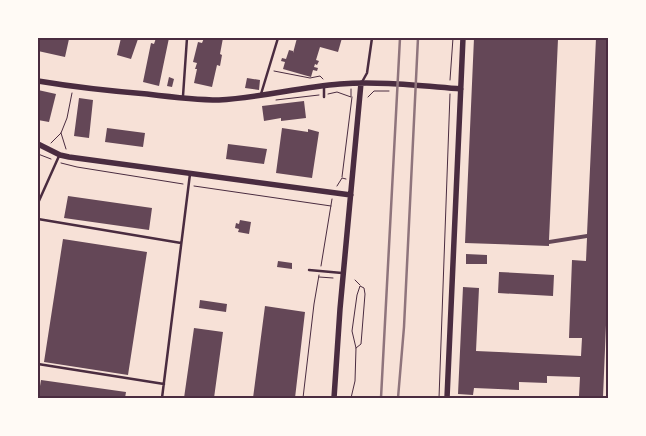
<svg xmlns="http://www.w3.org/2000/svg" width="646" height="436" viewBox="0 0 646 436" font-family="Montserrat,sans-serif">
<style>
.building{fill:#644757}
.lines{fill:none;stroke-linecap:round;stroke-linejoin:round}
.path{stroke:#4a2c40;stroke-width:1}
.service{stroke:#4a2c40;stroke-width:2.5}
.tertiary{stroke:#4a2c40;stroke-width:5.5}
.rail{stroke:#8f747c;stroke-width:2.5}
.neatline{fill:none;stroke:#4a2c40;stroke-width:2}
</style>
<rect width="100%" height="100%" fill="#f7e1d7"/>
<path class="building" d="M38 38H60L69 39 65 57 38 51Z
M121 38H136L135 39H138L131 59 117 55Z
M156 38H169L159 86 143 82 151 43 154 44Z
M204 38H223L220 54 222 55 220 66 217 65 212 87 194 83 197 69H195L197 63 193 62 198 42 202 43Z
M297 38H342L338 52 320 47 316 60 319 61 317 65 315 64 314 67 318 68 317 71 313 70 311 77 283 69 285 62 281 61 282 58 286 59 289 50 293 51V53Z
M474 38 558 39 549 240 587 234 596 38H608V277L603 397 579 396 580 377 547 376V383L519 382V390L474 388 473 395 458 394 463 287 479 288 476 351 581 356 582 338H569L572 260 586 261 587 238 549 244V246L465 243Z
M169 77 174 79 172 87 167 86Z
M247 78 260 80 259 90 245 88Z
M38 90 56 94 49 122 38 120Z
M79 98 93 100 89 138 74 136Z
M304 101 306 118 281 121V118L264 121 262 106Z
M107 128 145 133 143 147 105 142Z
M282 128 308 132V129L319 132 312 178 276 173Z
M228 144 267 149 264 164 226 159Z
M68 196 152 208 149 230 64 218Z
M240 220 251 222 249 234 238 232 239 229 235 228 236 223 239 224Z
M63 239 147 252 128 375 44 362Z
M466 254 487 255V264H466Z
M278 261 292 263V269L277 267Z
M499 272 554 275 553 296 498 293Z
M200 300 227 304 226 312 199 308Z
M265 306 305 312 295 398H253Z
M194 328 223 332 214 398H184Z
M41 380 126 392 125 398H38Z"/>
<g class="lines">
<path class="path" d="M274 71 310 78 320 76 323 79
M450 80 453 38
M328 94 337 92 351 97V89
M368 97 374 91H389
M276 100 319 95
M61 133 66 149
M51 143 61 133 67 118 72 93
M38 154 51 159
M61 163 77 167 183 184
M342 177 352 97
M194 186 331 206
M337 186 342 178 346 179
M321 266 332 199
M319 277 333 278
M355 280 360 285
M303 398 314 304 319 275
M351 398 355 381 356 348 352 331 357 295 360 286 364 288 365 294 361 344 356 348
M439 398 450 94"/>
<path class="service" d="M362 82 367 73 372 38
M261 94 278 38
M183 96 187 38
M324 97V87
M38 203 59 156
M38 219 181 243
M309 270 342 273
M38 364 164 384
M162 398 190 174"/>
<path class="tertiary" d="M38 81C74 87 110 91 147 94 171 97 195 100 219 100 260 98 299 87 340 84 380 81 421 86 461 89
M38 144 60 155 69 157 351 195
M334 398 340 309 361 83
M447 398 463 38"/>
<path class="rail" d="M381 398 400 38
M398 398 404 327 418 38"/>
</g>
<rect width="646" height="436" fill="none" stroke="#fffaf5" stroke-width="78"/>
<rect x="39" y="39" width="568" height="358" class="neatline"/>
</svg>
